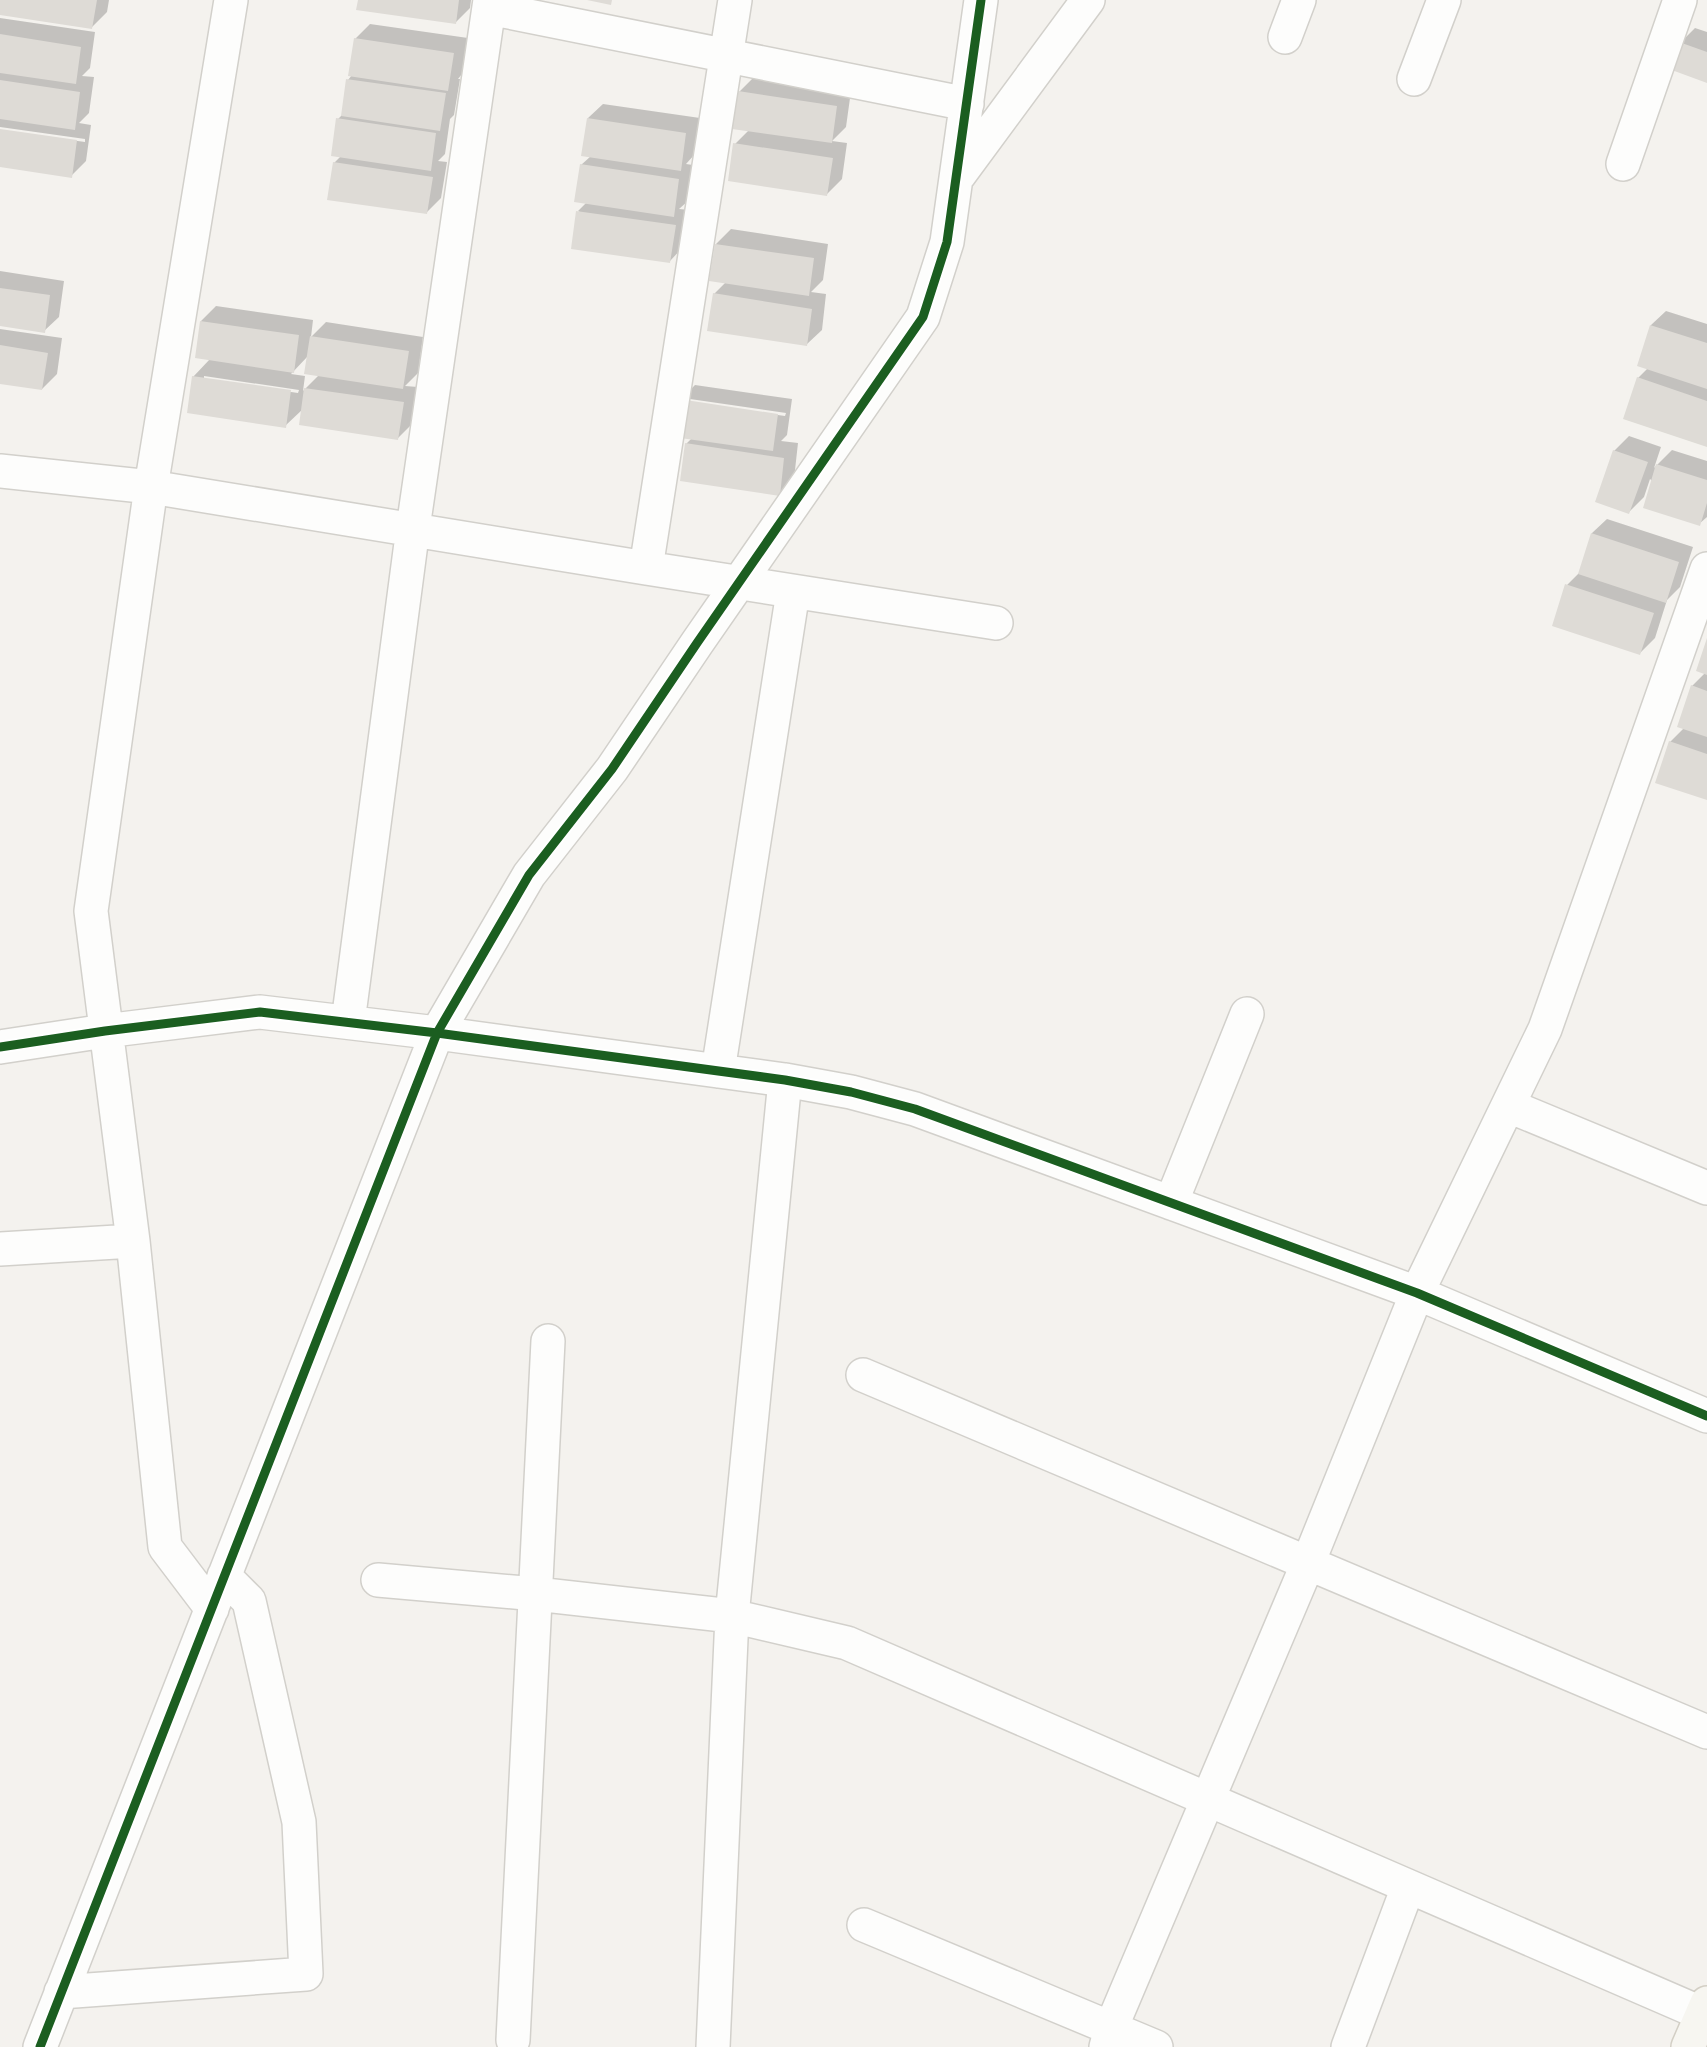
<svg xmlns="http://www.w3.org/2000/svg" width="1707" height="2047" viewBox="0 0 1707 2047" font-family="Lato,sans-serif">
<style>
.shadow{fill:#0003;fill-rule:evenodd}
.building{fill:#dedbd6}
.lines{fill:none;stroke-linecap:round;stroke-linejoin:round}
.minor-casing{stroke:#d2d0cb;stroke-width:36}
.secondary-casing{stroke:#d3cfc5;stroke-width:36}
.minor{stroke:#fdfdfc;stroke-width:33}
.secondary{stroke:#f7f6f1;stroke-width:33}
.cycleway-casing{stroke:#fff;stroke-width:13}
.cycleway{stroke:#1b5e20;stroke-width:9}
</style>
<rect width="100%" height="100%" fill="#f4f2ee"/>
<path class="shadow" d="M0 0H109L107 12 92 27 0 14Z
M359 0H471L470 8 455 23Z
M0 18 95 32 90 68 82 76 94 77 89 113 79 123 91 125 86 161 71 176 0 165V130L85 142V139L0 127Z
M370 24 468 38 462 74 458 79H460L454 115 450 119 445 154 438 161 447 162 441 198 426 213 334 163 341 156 338 119 343 114 348 80 352 75 355 39Z
M1695 28 1707 32V82L1680 43Z
M754 77 851 91 846 127 832 141 847 143 842 179 827 194 735 144 749 130 739 92Z
M603 104 700 118 695 154 686 164 693 165 688 201 679 209 690 210 684 246 670 261 578 211 587 202 581 165 591 156 588 118Z
M731 229 828 244 823 280 811 292 826 294 822 330 807 344 714 294 726 282 716 244Z
M0 271 64 281 59 317 44 331 0 325Z
M216 306 313 320 311 337 326 322 423 337 418 373 405 386 418 387 413 423 398 438 303 409 285 426 193 377 210 359 201 321ZM308 356 319 375 303 391 305 376 291 374ZM204 376 299 390 298 393 204 379Z
M1666 311 1707 324V445L1638 378 1648 368 1651 325Z
M0 329 62 338 57 374 42 389 0 383Z
M695 385 792 399 787 435 781 441 798 443 794 479 779 494 686 444 692 438 680 400ZM690 399 786 413 785 416 690 403Z
M1629 436 1661 447 1654 468 1672 450 1707 461V517L1699 524 1650 479 1644 497 1629 512 1614 451Z
M1607 519 1693 547 1680 587 1667 600 1655 638 1640 653 1567 585 1580 572 1592 533Z
M1707 641V798L1670 742 1684 728 1692 686 1705 673Z"/>
<path class="building" d="M0 0H97L92 29 0 15Z
M358 0H459L456 24 356 10Z
M587 0H612L611 5Z
M0 34 81 47 76 84 0 73Z
M354 38 454 53 448 91 348 76Z
M1679 42 1707 52V83L1669 69Z
M346 79 446 93 440 131 341 116Z
M0 80 80 92 75 130 0 119Z
M738 91 837 106 832 143 732 129Z
M336 118 436 133 431 171 331 156Z
M587 118 686 133 681 171 581 156Z
M0 129 77 140 72 178 0 167Z
M733 143 833 158 827 196 728 181Z
M333 162 433 177 427 214 327 200Z
M580 164 679 179 674 217 574 202Z
M576 211 676 225 670 263 571 249Z
M715 244 814 258 809 296 709 281Z
M0 288 50 295 45 333 0 326Z
M713 293 812 309 807 346 707 331Z
M200 321 299 335 294 373 195 358Z
M1650 325 1707 343V389L1637 366Z
M310 336 409 351 403 389 304 374Z
M0 345 48 353 42 390 0 384Z
M192 376 291 390 286 428 187 413Z
M1637 377 1707 401V447L1623 419Z
M304 388 404 402 398 440 299 425Z
M679 399 778 414 773 451 673 437Z
M685 443 784 458 780 496 680 481Z
M1613 450 1648 462 1629 514 1595 502Z
M1656 464 1707 480V503L1700 526 1643 508Z
M1591 533 1679 562 1666 603 1578 574Z
M1565 584 1654 613 1640 655 1552 626Z
M1707 638V675L1696 671Z
M1691 685 1707 691V737L1677 727Z
M1669 741 1707 754V800L1655 783Z"/>
<g class="lines">
<g class="minor-casing">
<path id="minor" d="M489 8 967 104
M1285 37 1299 0
M1414 79 1444 0
M1623 164 1680 0
M959 175 1088 0
M0 471 151 487 646 568 735 0
M646 568 996 623
M348 1022 413 528 490 0
M0 1047 105 1031 260 1012 437 1033 785 1080 851 1092 915 1109 1417 1293 1707 1416
M718 1071 793 592
M1509 1106 1707 1188
M1171 1203 1247 1014
M0 1249 133 1241
M863 1375 1707 1732
M378 1580 536 1594 732 1616 847 1643 1703 2014
M212 1609 165 1547 133 1241 91 911 151 487 231 0
M864 1925 1156 2047
M61 1992 306 1974 299 1822 249 1601 224 1576
M513 2040 548 1341
M40 2047 437 1033 529 875 612 769 697 643 923 317 947 242 981 0
M713 2047 732 1616 785 1080
M1106 2047 1111 2028 1308 1563 1417 1293 1545 1029 1707 569
M1348 2047 1408 1887"/>
</g>
<g class="secondary-casing">
<path id="secondary" d="M1688 2047 1707 2003"/>
</g>
<use href="#minor" class="minor"/>
<use href="#secondary" class="secondary"/>
<g class="cycleway-casing">
<path id="cycleway" d="M0 1047 105 1031 260 1012 437 1033 785 1080 851 1092 915 1109 1417 1293 1707 1416
M40 2047 437 1033 529 875 612 769 697 643 923 317 947 242 981 0"/>
</g>
<use href="#cycleway" class="cycleway"/>
</g>
</svg>
